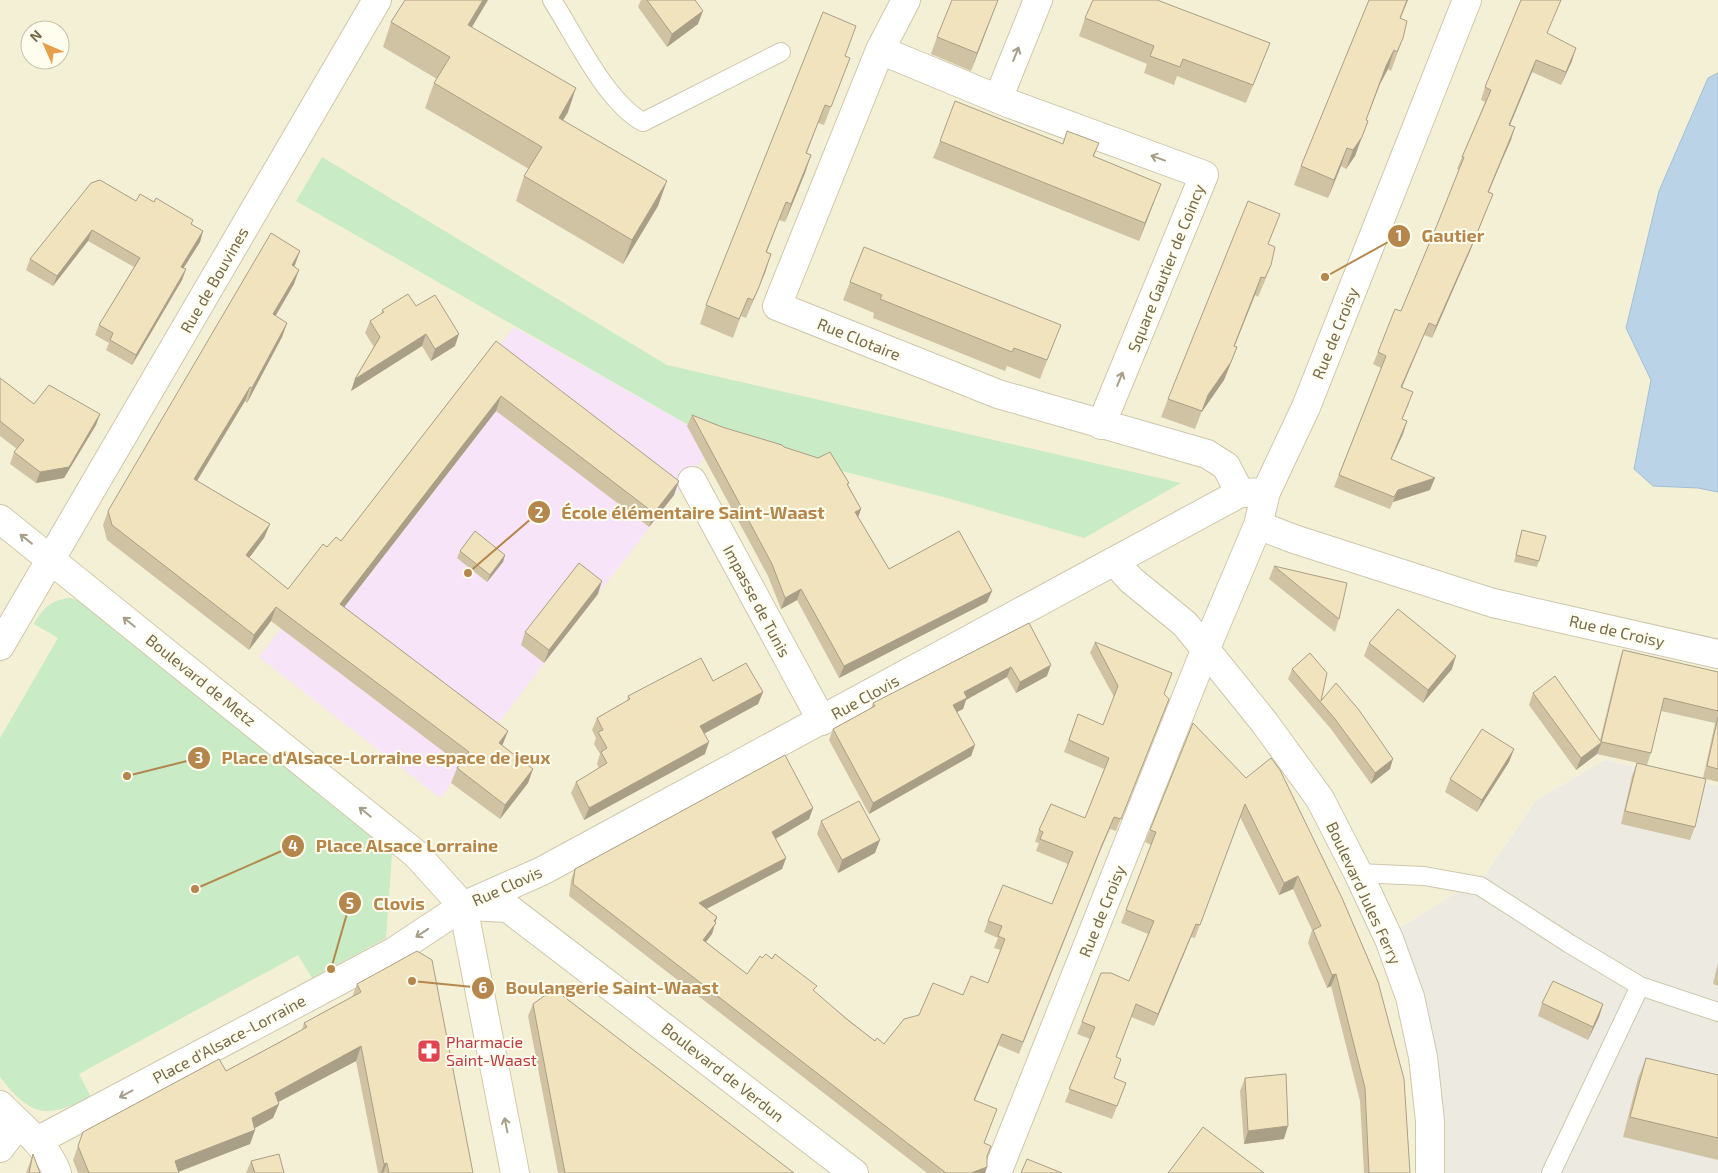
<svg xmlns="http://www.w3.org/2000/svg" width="1718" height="1173" viewBox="0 0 1718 1173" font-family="'Exo 2',sans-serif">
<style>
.residential{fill:#f4f0d6;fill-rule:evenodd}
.industrial{fill:#edebe1}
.education{fill:#f8e4f9}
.green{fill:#c9ebc5}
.water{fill:#bbd3e7;stroke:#a1bfd9}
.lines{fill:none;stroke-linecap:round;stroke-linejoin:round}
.lane-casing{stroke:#cfc7ad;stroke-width:20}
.street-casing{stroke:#cfc7ad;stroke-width:30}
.secondary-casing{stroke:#d2c8aa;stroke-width:30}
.lane{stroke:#fff;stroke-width:18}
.street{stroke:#fff;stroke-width:28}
.secondary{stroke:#fff;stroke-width:28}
.wall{fill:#d0c3a4}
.shaded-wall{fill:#a99f86}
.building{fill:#f2e3bf;stroke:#a99f86}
.oneway{stroke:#a79e8a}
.labels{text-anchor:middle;stroke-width:4;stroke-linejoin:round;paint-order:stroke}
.street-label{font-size:16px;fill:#77694b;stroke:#fffeee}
.health-label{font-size:16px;fill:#be3a42;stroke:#fffeee;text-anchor:start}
.leader{fill:none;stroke:#b5874c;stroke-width:2}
.callout-dot{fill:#b5874c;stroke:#fffeee;stroke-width:2}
.mark-label{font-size:15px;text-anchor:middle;font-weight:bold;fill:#fff}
.callout-label{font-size:18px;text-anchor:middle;font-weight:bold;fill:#b5874c;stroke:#fffeee;stroke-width:4;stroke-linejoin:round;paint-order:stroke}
</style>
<rect width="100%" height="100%" fill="#fdfbe8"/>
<path class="residential" d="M0 0H1718V786L1605 760 1536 800 1485 875 1378 941 1434 1101 1435 1173H0ZM30 30H60V60H30Z"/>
<path class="industrial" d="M1605 760 1718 786V1173H1435L1434 1101 1378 941 1485 875 1536 800Z"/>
<path class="education" d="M514 327 699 431 718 439 440 798 259 657Z"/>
<path class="green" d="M322 157 667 365 1181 483 1084 538 951 499 748 447 699 431 296 201Z
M71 598 81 601 393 841 386 938 312 978 298 955 79 1074 91 1097C45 1119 32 1117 0 1077V738L58 638 34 624C43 608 52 599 71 598Z"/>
<path class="water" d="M1718 73V492L1698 488 1653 486 1634 469 1651 380 1626 328 1659 191 1708 78Z"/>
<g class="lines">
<g class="lane-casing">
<path id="lane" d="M552 0C575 36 606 102 643 122L781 52
M1358 873 1424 876 1480 886 1570 944 1640 986 1551 1173
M1640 986 1718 1012"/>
</g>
<g class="street-casing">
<path id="street" d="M906 0 880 50 777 306 998 394 1207 454 1226 466 1240 493
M880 50 1008 103 1204 175 1101 425
M998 99 1038 0
M692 481 822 721
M1258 525 1294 539 1493 603 1718 654
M1114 561 1131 580 1185 624 1264 722 1320 799 1358 873 1389 939 1410 997 1423 1057 1430 1121V1173
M0 646 377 0
M469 906 508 908 854 1173
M0 1105C20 1126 47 1145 57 1173
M37 1141 395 951 463 906 542 871 1240 493 1266 492
M0 1148 18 1124
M997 1173 1206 648 1258 525 1266 492 1306 407 1467 0"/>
</g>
<g class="secondary-casing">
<path id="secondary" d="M0 519 416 854 463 906 515 1173"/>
</g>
<use href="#lane" class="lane"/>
<use href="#street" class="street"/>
<use href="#secondary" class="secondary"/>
</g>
<path class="wall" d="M641 0H695L698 24 667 47 638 7Z
M998 0 971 71 931 54 937 37Z
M1085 18 1263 61 1246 103 1177 76 1174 85 1144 73 1147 64 1079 36Z
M1401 19 1403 38 1391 71 1388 69 1380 84 1366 120 1355 156 1346 169 1341 166 1328 198 1294 185 1301 166Z
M391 22 472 27 568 112 563 120 658 206 623 264 516 201 524 176 529 169 425 108 434 83 437 79 383 47Z
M1548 34 1572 61 1561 85 1532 72 1510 125 1515 127 1489 192 1493 194 1470 251 1432 338 1424 335 1402 387 1409 404 1402 419 1407 421 1403 434 1391 459 1430 490 1393 502 1390 509 1334 487 1381 368 1373 364 1378 352 1401 311 1437 225 1459 170 1457 169 1462 157 1485 102 1481 100 1485 87Z
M845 56 843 76 824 125 818 123 807 153 811 155 805 173 785 222 779 220 767 252 771 254 746 318 741 316 733 338 700 324 706 305Z
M940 141 1063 144 1099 143 1094 156 1154 202 1139 241 933 158Z
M136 201 191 224 203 231 200 242 183 268 186 269 182 280 132 365 106 350 109 343 95 335 99 325 134 267 88 241 53 286 26 270 30 259Z
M1269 245 1271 265 1264 283 1258 297 1255 295 1234 347 1230 366 1224 380 1201 413 1195 429 1161 417 1168 399Z
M294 267V284L275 316 287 323 282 337 247 403 245 401 197 481 270 524 264 538 249 558 288 589 327 547 341 541 496 341 674 495 649 527 496 411 344 607 508 731 502 746 533 769 528 783 500 819 451 783 457 768 460 764 271 621 249 650 107 540 103 525 108 511Z
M850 282 1054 343 1040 379 1007 366 1005 371 873 318 874 313 843 300Z
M416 306 455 346 431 361 422 346 351 391 355 379 374 347 365 333 370 321 381 314 382 310Z
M0 378 34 404 100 414 96 425 64 478 36 483 10 464 14 452 17 449 0 436Z
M692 415 722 427 784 447 849 483 848 485 861 509 858 517 889 569 992 591 987 602 839 678 797 600 781 609 768 576 687 426Z
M1522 530 1539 561 1537 567 1514 562Z
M460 551 505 555 503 562 487 582 457 558Z
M1274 566 1339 619 1335 632 1269 579Z
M598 594 544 663 521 645 525 632Z
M1029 623 1047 676 1016 693 1007 677 966 700 963 709 957 712 975 745 971 756 869 814 829 740 833 729 871 708 873 703Z
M1095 642 1164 694 1169 699 1116 831 1110 829 1098 856 1019 1054 998 1045 975 1100 987 1157V1167L985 1173H927L569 896 571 880 575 869 813 808 809 819 776 839 786 858 782 869 706 909 717 917 712 934 706 942 747 974 762 958 814 992 875 1041 884 1044 919 1015 963 995 988 983 1000 950 994 948 998 938 984 932 988 921 1052 904 1068 864 1036 851 1039 843 1035 842 1039 830 1085 818 1104 769 1064 752 1078 714 1103 725 1114 697 1090 653Z
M1369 643 1452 669 1423 703 1364 656Z
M1623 650 1718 672V782L1703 778 1715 723 1661 711 1651 753 1647 765 1597 754 1576 770 1529 705 1533 693 1600 740 1619 662Z
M1292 669 1321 701 1390 769 1371 784 1331 729 1288 679Z
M713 681 763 692 758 704 704 734 705 754 584 820 571 793 576 782 599 768 597 764 600 754 594 744 596 738 592 730 597 718 627 701 628 696Z
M1514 749 1509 762 1477 812 1445 792 1450 779Z
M1271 758 1410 1173H1364L1360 1101 1331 986 1327 988 1308 943 1312 930 1293 889 1279 895 1240 817 1195 938 1191 937 1154 1026 1131 1017 1116 1057 1114 1078 1126 1083 1112 1119 1065 1102 1090 1039 1077 1034 1082 1022 1129 981 1148 934 1121 923 1151 845 1145 842 1150 830 1246 778Z
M1637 763 1695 827 1690 840 1621 824 1632 776Z
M821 821 875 853 838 873 817 834Z
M1718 962V986L1713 984Z
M357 984 473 1173H378L356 1061 278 1102 279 1104 273 1118 255 1128V1130L250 1144 179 1172V1173H78L73 1160 83 1132 226 1071 302 1030 304 1023 352 997Z
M1542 1003 1603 1004 1599 1017 1588 1040 1538 1016Z
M533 1004 794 1173H558L528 1016Z
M1646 1058 1718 1075V1160L1623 1137 1638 1078Z
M1245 1078 1284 1139 1244 1144 1240 1091Z
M33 1154 40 1173H26Z
M251 1161 284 1173H246Z"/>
<path class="shaded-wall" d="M483 0H488L459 49 468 25Z
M998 0 971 71 977 53Z
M1407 0H1408L1393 37 1400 18Z
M703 11 698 24 667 47 672 34Z
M1576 48 1572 61 1561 85 1566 72Z
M1394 50 1388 69 1380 84 1359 138 1386 66Z
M1536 60 1532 72 1505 137 1509 125Z
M576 88 568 112 550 142 559 118Z
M1368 121 1355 156 1346 169 1353 150Z
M1515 127 1511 140 1483 204 1488 192Z
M1347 148 1341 166 1328 198 1334 180Z
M811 155 805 173 785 222 791 204Z
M667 181 658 206 623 264 632 240Z
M1161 184 1154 202 1139 241 1145 223Z
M1493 194 1470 251 1432 338 1436 326Z
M786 202 779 220 759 271 766 252Z
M92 230 88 241 53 286 57 276Z
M203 231 200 242 178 277 181 267Z
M300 251 295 265 287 280 292 265Z
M771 254 765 273 746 318 753 300Z
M186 269 182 280 132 365 136 355Z
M299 270 294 284 268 329 273 314Z
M1261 277 1255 295 1227 365 1234 346Z
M287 323 282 337 247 403 252 388Z
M1429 323 1424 335 1397 399 1401 387Z
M426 334 422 346 351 391 355 379Z
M459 334 455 346 431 361 435 349Z
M1237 347 1224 380 1201 413 1195 429 1208 395Z
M250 387 245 401 189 494 194 479Z
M501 396 496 411 335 619 340 604Z
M100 414 96 425 64 478 36 483 40 472Z
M1407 421 1403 434 1386 471 1391 459Z
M1435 478 1430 490 1393 502 1390 509 1398 490Z
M679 481 674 495 649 527 654 513Z
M861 509 857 520 855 512Z
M270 524 264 538 240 570 246 555Z
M505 555 503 562 487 582 490 575Z
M602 581 598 594 544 663 549 650Z
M801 589 797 600 781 609 785 598Z
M992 591 987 602 839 678 844 666Z
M276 607 271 621 249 650 254 635Z
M1456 656 1452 669 1423 703 1428 690Z
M1051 665 1047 676 1016 693 1020 682Z
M1011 667 1007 677 966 700 963 709 949 716 953 705 964 692Z
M763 692 758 704 696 738 700 726Z
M508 731 502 746 499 743Z
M709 742 705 754 584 820 589 808Z
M1602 742 1597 754 1576 770 1581 758Z
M975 745 971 756 869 814 873 803Z
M1514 749 1509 762 1477 812 1482 800Z
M1393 759 1390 769 1371 784 1375 773Z
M533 769 528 783 500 819 505 805Z
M813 808 809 819 768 843 772 832Z
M1114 817 1098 856 1019 1054 1102 845Z
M880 840 875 853 838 873 842 860Z
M786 858 782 869 695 915 699 903Z
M1298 876 1293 889 1279 895 1284 883Z
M717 917 712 934 699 951 703 940 714 921Z
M1196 924 1191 937 1154 1026 1158 1014Z
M1336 974 1331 986 1327 988 1332 975Z
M1603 1004 1599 1017 1588 1040 1593 1027Z
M1002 1034 998 1045 970 1111 974 1100Z
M361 1046 356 1061 269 1107 275 1093Z
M279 1104 273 1118 246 1133 252 1118Z
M1288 1126 1284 1139 1244 1144 1248 1131Z
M255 1130 250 1144 175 1173V1161Z
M387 1163 383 1173H381L384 1164Z
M987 1167 985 1173H971Z"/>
<path class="building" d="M405 0H483L468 25 576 88 559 118 667 181 632 240 524 176 542 147 434 83 450 57 391 22Z
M647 0H695L703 11 672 34Z
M952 0H998L977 53 937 37Z
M1093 0H1157L1270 43 1253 85 1183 59 1180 67 1150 56 1154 46 1085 18Z
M1369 0H1407L1400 18 1407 21 1403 38 1397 52 1394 50 1386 66 1366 120 1368 121 1362 137 1353 150 1347 148 1334 180 1301 166Z
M1521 0H1561L1547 33 1576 48 1566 72 1536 60 1509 125 1515 127 1488 192 1493 194 1475 238 1436 326 1429 323 1401 387 1413 392 1402 419 1407 421 1391 459 1435 478 1398 490 1394 497 1339 475 1386 356 1378 352 1395 309 1401 311 1437 225 1464 157H1462L1491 90 1485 87Z
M823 12 856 26 845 56 850 58 831 107 825 105 806 153 811 155 791 204 786 202 766 252 771 254 759 287 753 300 748 298 739 319 706 305Z
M955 101 1063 144 1067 131 1099 143 1093 156 1161 184 1145 223 940 141Z
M100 180 136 201 140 194 154 202 156 198 193 220 191 224 203 231 181 267 186 269 136 355 110 340 113 333 99 325 140 258 92 230 57 276 30 259 91 183Z
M1248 201 1280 214 1268 244 1275 247 1271 265 1265 278 1261 277 1234 346 1237 347 1231 362 1208 395 1202 411 1168 399Z
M271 233 300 251 292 265 299 270 273 314 287 323 252 388 250 387 194 479 270 524 246 555 288 589 323 544 327 547 336 537 341 541 496 341 679 481 654 513 501 396 340 604 508 731 499 743 533 769 505 805 457 768 469 752 276 607 254 635 112 525 108 511Z
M864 247 1061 325 1047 360 1014 348 1012 352 880 299 882 295 850 282Z
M408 294 416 306 435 295 459 334 435 349 426 334 355 379 380 337 370 321 384 312 382 310Z
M0 378 34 404 49 385 100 414 69 467 40 472 14 452 24 440 0 421Z
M692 415 722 427 782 445 784 447 818 458 830 452 849 483 847 484 861 509 855 512 889 569 959 531 992 591 844 666 801 589 785 598 772 564Z
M1522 530 1546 536 1539 561 1516 555Z
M475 531 505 555 490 575 460 551Z
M579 563 602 581 549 650 525 632Z
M1274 566 1347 583 1339 619Z
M1398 609 1456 656 1428 690 1369 643Z
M1029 623 1051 665 1020 682 1011 667 964 692 967 698 953 705 975 745 873 803 833 729 875 706 873 703Z
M1095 642 1172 673 1164 694 1169 699 1121 819 1114 817 1102 845 1023 1042 1002 1034 974 1100 997 1109 984 1143 991 1146 987 1156V1167L971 1173H946L573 884 575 869 785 755 813 808 772 832 786 858 699 903 717 917 714 921 716 923 703 940 747 974 760 956 762 958 766 954 772 959 775 954 817 986 813 990 849 1021 875 1041 877 1038 884 1044 904 1019 919 1015 933 983 963 995 971 976 988 983 1005 939 998 936 1002 926 988 921 1003 885 1052 904 1073 852 1040 839 1043 832 1039 830 1051 804 1085 818 1109 758 1069 740 1078 714 1103 725 1118 686Z
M1623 650 1718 672V711L1664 698 1651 753 1602 742 1581 758 1533 693 1555 676 1601 742Z
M1310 653 1327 673 1321 701 1336 683 1359 710 1393 759 1375 773 1335 719 1292 669Z
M701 658 713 681 746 663 763 692 700 726 709 742 589 808 576 782 607 763 601 752 607 748 598 732 603 730 597 718 630 699 628 696Z
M1718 717V769L1707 766Z
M1193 723 1246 778 1271 758 1280 770 1342 898 1378 982 1404 1079 1410 1173H1369L1365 1088 1336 974 1332 975 1313 930 1321 926 1298 876 1284 883 1245 804 1200 925 1196 924 1158 1014 1136 1004 1116 1057 1121 1059 1114 1078 1126 1083 1117 1106 1069 1089 1095 1027 1082 1022 1101 973H1111L1129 981 1154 921 1126 910 1156 832 1150 830Z
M1482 729 1514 749 1482 800 1450 779Z
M1637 763 1706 779 1695 827 1625 811Z
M859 801 880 840 842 860 821 821Z
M417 951 432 960 473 1173H389L387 1163 384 1164 361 1046 275 1093 279 1104 252 1118 255 1130 175 1161 179 1173H89L78 1146 83 1132 219 1059 226 1071 280 1042 307 1027 304 1023 361 992 357 984Z
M1553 981 1603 1004 1593 1027 1542 1003Z
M554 989 794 1173H565L533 1004Z
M1646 1058 1718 1075V1138L1630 1117Z
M1286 1074 1288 1126 1248 1131 1245 1078Z
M1203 1127 1264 1173H1168Z
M33 1154 40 1173H29Z
M279 1154 284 1173H255L251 1161Z
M1027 1159 1062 1173H1021Z"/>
<defs><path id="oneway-shaft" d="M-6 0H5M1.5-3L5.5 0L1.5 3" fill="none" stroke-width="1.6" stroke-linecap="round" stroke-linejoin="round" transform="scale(1.25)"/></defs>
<g class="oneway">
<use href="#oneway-shaft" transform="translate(1016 54) rotate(-68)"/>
<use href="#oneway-shaft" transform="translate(1158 158) rotate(-160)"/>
<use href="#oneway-shaft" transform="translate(1120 379) rotate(-68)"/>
<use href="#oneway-shaft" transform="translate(26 539) rotate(-142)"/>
<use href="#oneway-shaft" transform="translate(129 622) rotate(-141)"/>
<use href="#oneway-shaft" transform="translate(365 812) rotate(-141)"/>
<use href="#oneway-shaft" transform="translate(422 933) rotate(146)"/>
<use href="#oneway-shaft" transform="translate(126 1094) rotate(152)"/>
<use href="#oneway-shaft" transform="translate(506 1125) rotate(-101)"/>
</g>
<defs>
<g id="pharmacy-square" transform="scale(1.25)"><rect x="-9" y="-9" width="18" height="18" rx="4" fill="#e0444e" stroke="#fffeee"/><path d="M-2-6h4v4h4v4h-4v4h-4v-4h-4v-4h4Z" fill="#fff"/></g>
</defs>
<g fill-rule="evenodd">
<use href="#pharmacy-square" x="429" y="1051"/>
</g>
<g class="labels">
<g class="street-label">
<text transform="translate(1166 268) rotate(-68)" y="6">Square Gautier de Coincy</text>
<text transform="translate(214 280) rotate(-60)" y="6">Rue de Bouvines</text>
<text transform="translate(1335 333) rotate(-68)" y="6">Rue de Croisy</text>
<text transform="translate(859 339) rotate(22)" y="6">Rue Clotaire</text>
<text transform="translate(757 601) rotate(62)" y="6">Impasse de Tunis</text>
<text transform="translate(1617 631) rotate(13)" y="6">Rue de Croisy</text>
<text transform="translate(201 680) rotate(39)" y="6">Boulevard de Metz</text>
<text transform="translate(865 697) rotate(-29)" y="6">Rue Clovis</text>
<text transform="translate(507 886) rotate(-24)" y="6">Rue Clovis</text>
<text transform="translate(1364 893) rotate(65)" y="6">Boulevard Jules Ferry</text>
<text transform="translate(1102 911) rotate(-68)" y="6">Rue de Croisy</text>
<text transform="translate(229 1039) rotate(-28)" y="6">Place d'Alsace-Lorraine</text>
<text transform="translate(723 1072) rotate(38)" y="6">Boulevard de Verdun</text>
</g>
<g class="health-label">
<text x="446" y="1048">Pharmacie<tspan x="446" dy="18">Saint-Waast</tspan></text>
</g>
</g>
<path class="leader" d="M1325 277L1399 236M468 573L539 512M127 776L199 758M195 889L293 846M331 969L350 903M412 981L483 988"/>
<g class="callout-dot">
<circle cx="1325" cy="277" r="5"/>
<circle cx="468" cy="573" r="5"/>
<circle cx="127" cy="776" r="5"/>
<circle cx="195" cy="889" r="5"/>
<circle cx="331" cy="969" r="5"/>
<circle cx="412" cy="981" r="5"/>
<circle cx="1399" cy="236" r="12"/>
<circle cx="539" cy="512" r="12"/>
<circle cx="199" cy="758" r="12"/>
<circle cx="293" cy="846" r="12"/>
<circle cx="350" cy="903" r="12"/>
<circle cx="483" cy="988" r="12"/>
</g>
<g class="mark-label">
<text x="1399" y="241">1</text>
<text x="539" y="518">2</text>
<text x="199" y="763">3</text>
<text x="293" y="851">4</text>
<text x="350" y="909">5</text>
<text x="483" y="993">6</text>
</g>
<g class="callout-label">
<text x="1453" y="242">Gautier</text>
<text x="693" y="519">École élémentaire Saint-Waast</text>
<text x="386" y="764">Place d‘Alsace-Lorraine espace de jeux</text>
<text x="407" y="852">Place Alsace Lorraine</text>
<text x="399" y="910">Clovis</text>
<text x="612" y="994">Boulangerie Saint-Waast</text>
</g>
<g transform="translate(45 45) rotate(315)"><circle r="24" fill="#fffeee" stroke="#c9c2ad"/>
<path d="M0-4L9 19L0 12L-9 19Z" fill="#e79f4c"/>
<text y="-8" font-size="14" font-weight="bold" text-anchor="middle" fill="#77694b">N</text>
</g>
</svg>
